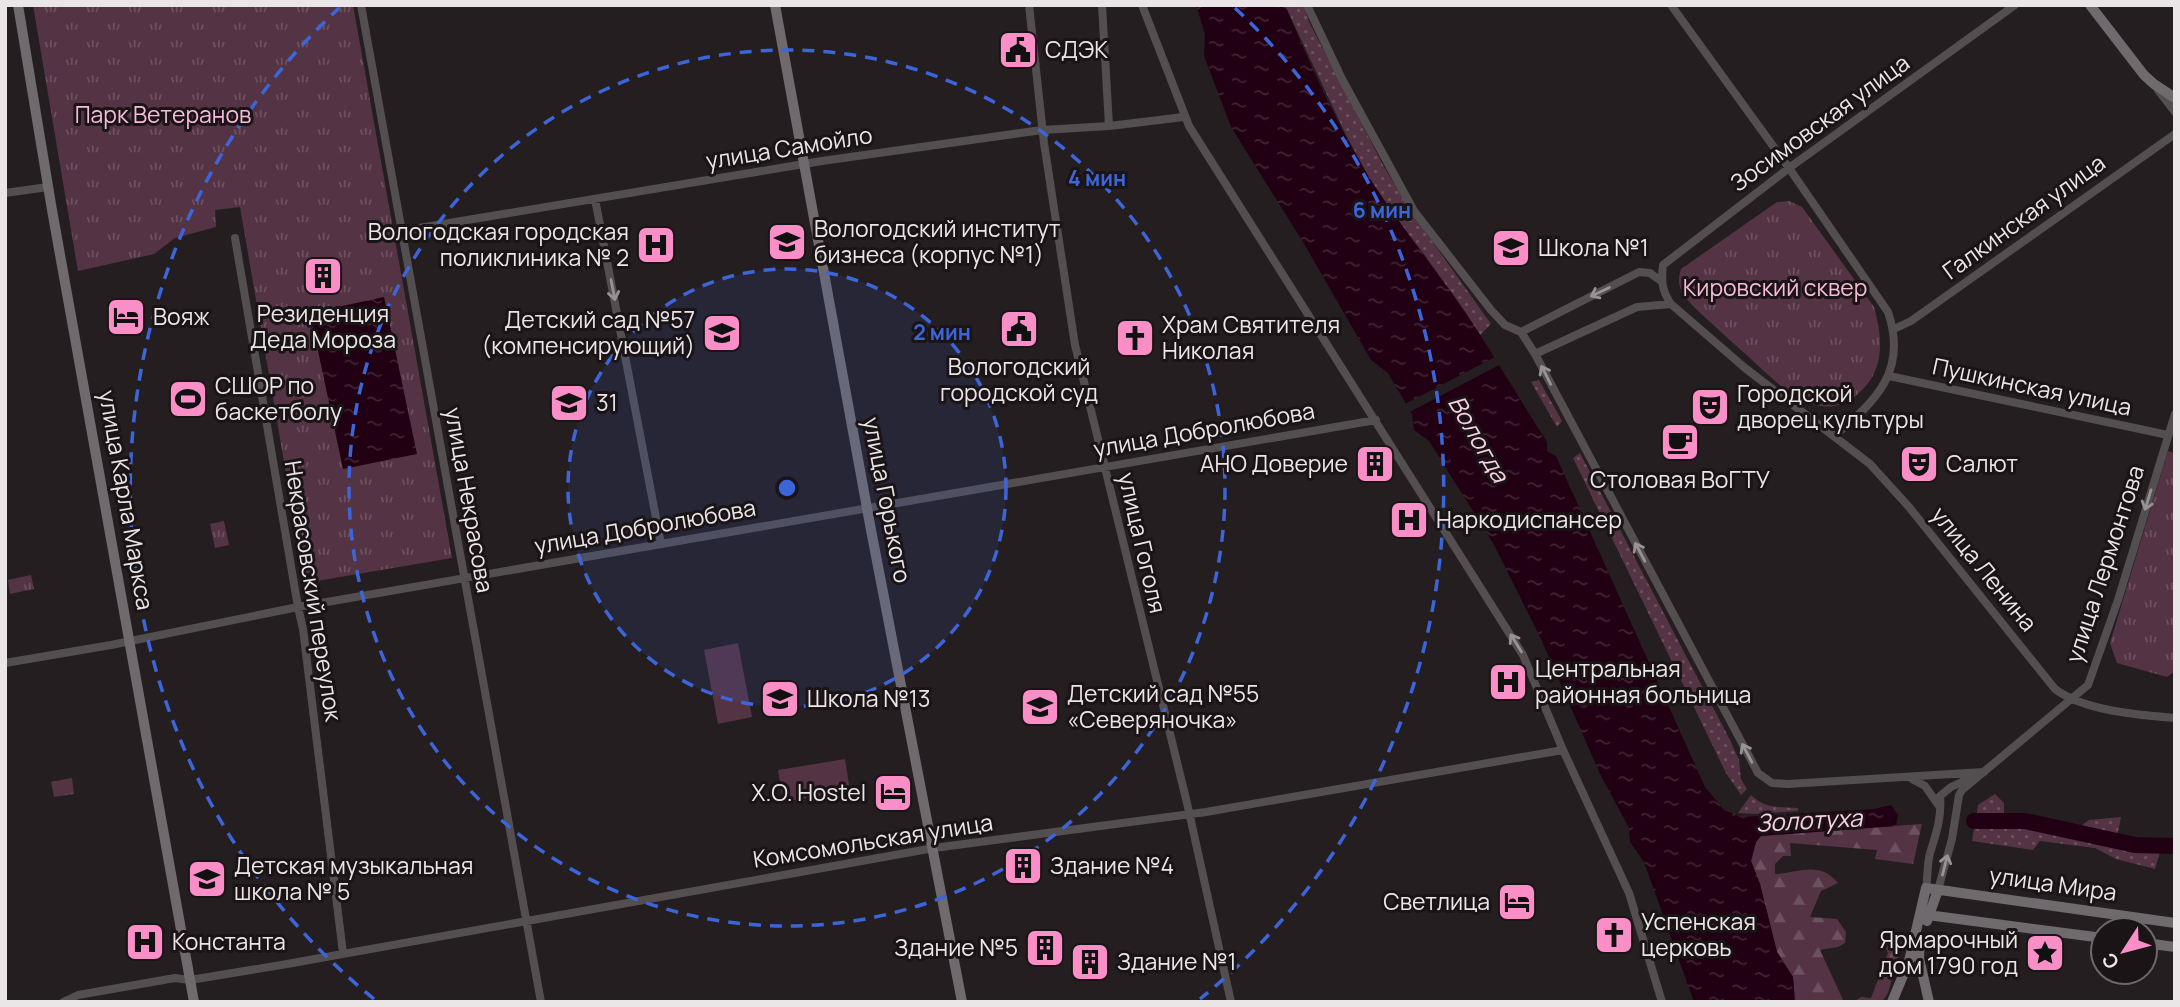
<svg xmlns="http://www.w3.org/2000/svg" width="2180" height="1007" viewBox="0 0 2180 1007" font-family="Manrope,sans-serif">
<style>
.grass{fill:url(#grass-dots)}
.forest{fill:url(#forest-firs)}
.park{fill:url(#park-tufts)}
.pitch{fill:#543444}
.water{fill:url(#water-ripples)}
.pier{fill:#241e20}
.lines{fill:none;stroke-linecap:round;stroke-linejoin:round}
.river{stroke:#200012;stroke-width:16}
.street{stroke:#534f51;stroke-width:8}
.secondary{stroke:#6f6a6d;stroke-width:10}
.oneway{stroke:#979395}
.ring{fill:none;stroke:#3c65da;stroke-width:3.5;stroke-dasharray:12 9}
.labels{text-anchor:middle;stroke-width:6;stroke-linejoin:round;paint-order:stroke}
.poi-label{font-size:23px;fill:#eae6e8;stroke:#1a1417;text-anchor:start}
.park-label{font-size:23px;fill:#f7bad8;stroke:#1a1417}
.street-label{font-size:23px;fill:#eae6e8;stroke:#1a1417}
.water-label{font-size:24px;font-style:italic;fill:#fdcfe5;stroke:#1a1417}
.centre{fill:#3c65da;stroke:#1a1417;stroke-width:3.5}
.ring-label{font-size:21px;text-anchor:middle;font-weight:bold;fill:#3c65da;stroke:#1a1417;stroke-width:6;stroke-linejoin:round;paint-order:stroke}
</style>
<defs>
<pattern id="grass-dots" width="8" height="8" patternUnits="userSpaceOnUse" patternTransform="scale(1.75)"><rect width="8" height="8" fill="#543444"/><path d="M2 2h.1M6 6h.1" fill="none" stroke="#6d515f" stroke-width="1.8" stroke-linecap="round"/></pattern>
<pattern id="forest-firs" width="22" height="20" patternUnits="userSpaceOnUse" patternTransform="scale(1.75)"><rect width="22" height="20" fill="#543444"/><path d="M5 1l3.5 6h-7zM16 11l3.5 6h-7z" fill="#6d515f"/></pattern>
<pattern id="park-tufts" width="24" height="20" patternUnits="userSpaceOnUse" patternTransform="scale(1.75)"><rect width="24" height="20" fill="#543444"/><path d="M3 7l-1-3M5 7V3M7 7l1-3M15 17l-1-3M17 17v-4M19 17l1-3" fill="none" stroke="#6d515f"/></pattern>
<pattern id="water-ripples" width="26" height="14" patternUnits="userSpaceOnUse" patternTransform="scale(1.75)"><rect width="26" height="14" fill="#200012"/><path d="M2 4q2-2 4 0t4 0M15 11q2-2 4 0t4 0" fill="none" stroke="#412534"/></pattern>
</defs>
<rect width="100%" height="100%" fill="#241e20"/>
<path class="grass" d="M1285 5H1304L1309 22 1383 165 1412 213 1491 324 1480 335 1437 276 1424 254 1407 234 1370 179 1345 133Z
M1539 380 1562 421 1557 427 1531 382Z
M1580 453 1730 740 1739 760 1741 779 1747 789 1741 795 1726 773 1573 458Z
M1995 794 2004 803V813L2081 826 2089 820 2121 817 2117 837 2135 847 2162 845 2155 869 2116 859 2095 848 2040 841 2033 850 1972 841 1978 805Z
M1751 795C1765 809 1780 807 1798 808V811L1754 814 1738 813Z"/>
<path class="forest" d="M1922 824 1913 864 1875 859 1877 850 1790 843 1791 856H1783L1775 864V874C1799 873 1819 860 1838 883L1821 891 1810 917 1837 919 1846 932 1845 943 1838 947 1820 950 1844 1002H1795L1793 977 1777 952 1760 884 1751 861 1756 842 1760 836Z
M1890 940 1903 942 1888 993 1882 1002H1854L1861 997 1871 998 1888 953 1886 948Z"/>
<path class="park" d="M33 5H353L452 558 305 583 240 207 215 210 216 227 175 238 154 254 78 271Z
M1789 201 1802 207 1874 307C1882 335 1885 366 1864 388 1824 432 1781 387 1751 359 1732 342 1713 325 1695 308 1683 295 1675 287 1681 269L1777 202Z
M2168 451 2175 453V671L2167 677 2117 663 2110 643Z
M224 521 229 545 215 548 210 524Z
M31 575 34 589 10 594 8 580Z
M72 778 74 794 54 797 51 782Z"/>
<path class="pitch" d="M738 643 752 717 718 724 704 650Z
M845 759 850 791 783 802 778 770Z"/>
<path class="water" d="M1196 5H1285C1309 63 1339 129 1372 182 1406 234 1446 281 1479 333 1502 369 1524 406 1547 442V451L1556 456 1705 787 1724 810 1742 817 1874 809 1891 805 1898 815 1896 826 1761 836 1756 842 1751 861 1760 884 1777 952 1793 977 1795 1002H1694L1644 862 1630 842 1629 828 1600 774 1541 639 1493 543 1429 441 1414 430 1412 414 1388 373 1371 360 1303 242 1231 127 1204 56 1205 34Z
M384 297 417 454 343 469 310 313Z"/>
<path class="pier" d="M1497 356 1501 364 1408 413 1403 405Z"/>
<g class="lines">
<path class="river" d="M1974 821H2025L2135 845 2175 846"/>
<path class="street" d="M361 5 541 1002
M1029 5 1044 143 1075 345 1187 803 1231 1002
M1102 5 1109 126
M1142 5 1189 126 1523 655 1563 750 1629 893 1662 1002
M1307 5 1342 79 1414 211 1491 310 1505 325 1521 332 1535 354 1758 773 1772 783 1788 784 1984 772
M1671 5 1789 168 1888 312C1908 371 1876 401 1834 436
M2015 5 1789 168 1663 265C1661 281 1662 291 1671 304L1745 368 1870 464 1909 507 2055 689C2084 711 2139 715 2175 718
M2158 90 2175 112
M5 193 48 187
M595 199 661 544
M401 231 822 161 1042 130 1109 126 1184 117
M235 238 298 607 303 629 343 953
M1894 329 1911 321 2175 134
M1521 332 1639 272 1650 273 1661 281
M1535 354 1637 307 1671 304
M1889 376 2168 435
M5 663 111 645 298 607 1376 420
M1912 779 1925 786 1939 806
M1926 888C1928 877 1927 864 1930 853 1936 834 1942 817 1940 796L1951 787 1974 776
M1938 890 1952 839 1959 795 1962 790 2088 685 2118 600 2175 414
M63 1002 78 995 175 978 190 980 287 964 934 848 1206 812 1563 750"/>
<path class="secondary" d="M18 5 52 210 194 1002
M775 5 871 530 962 1002
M2090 5 2144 75 2154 84 2175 98
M1920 914 2103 938
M1927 921 1938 890
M1920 939 1919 958 1929 1002
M2145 943 2175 947
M1892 1002 1909 961 1926 888 2175 923"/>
</g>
<defs><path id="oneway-shaft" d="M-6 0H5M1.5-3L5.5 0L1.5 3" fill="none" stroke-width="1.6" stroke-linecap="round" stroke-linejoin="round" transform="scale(1.75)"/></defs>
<g class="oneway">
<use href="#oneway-shaft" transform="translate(613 290) rotate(79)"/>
<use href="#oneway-shaft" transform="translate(1600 292) rotate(154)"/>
<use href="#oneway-shaft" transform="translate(1546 375) rotate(-117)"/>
<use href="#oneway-shaft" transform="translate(2148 500) rotate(107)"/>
<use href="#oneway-shaft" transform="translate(1640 552) rotate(-118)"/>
<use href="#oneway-shaft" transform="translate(1516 643) rotate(-122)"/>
<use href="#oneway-shaft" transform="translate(1747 753) rotate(-118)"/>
<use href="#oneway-shaft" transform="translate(1945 865) rotate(-76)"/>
</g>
<circle cx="787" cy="488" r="219" fill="#3c65da" fill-opacity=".12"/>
<g class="ring">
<circle cx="787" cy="488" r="219"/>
<circle cx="787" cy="488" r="438"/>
<path d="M374 999A657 657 0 0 1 339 8M1235 8A657 657 0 0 1 1200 999"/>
</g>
<defs>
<g id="civic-square" transform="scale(2.0125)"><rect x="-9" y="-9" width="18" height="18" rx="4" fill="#fa8fc8" stroke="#1a1417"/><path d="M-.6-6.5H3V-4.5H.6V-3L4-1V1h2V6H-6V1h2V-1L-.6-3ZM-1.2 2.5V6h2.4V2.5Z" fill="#111"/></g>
<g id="university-square" transform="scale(2.0125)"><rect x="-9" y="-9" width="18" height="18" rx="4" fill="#fa8fc8" stroke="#1a1417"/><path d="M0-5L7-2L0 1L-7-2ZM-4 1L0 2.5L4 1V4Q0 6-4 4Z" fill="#111"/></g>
<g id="hospital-square" transform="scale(2.0125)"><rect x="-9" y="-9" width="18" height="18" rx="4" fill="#fa8fc8" stroke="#1a1417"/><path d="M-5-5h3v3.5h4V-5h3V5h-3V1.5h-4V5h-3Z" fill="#111"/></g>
<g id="school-square" transform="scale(2.0125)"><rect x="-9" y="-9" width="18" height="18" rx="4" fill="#fa8fc8" stroke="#1a1417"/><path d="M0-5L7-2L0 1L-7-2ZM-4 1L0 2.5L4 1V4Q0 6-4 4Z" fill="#111"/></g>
<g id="building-square" transform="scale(2.0125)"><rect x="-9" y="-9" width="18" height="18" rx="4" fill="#fa8fc8" stroke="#1a1417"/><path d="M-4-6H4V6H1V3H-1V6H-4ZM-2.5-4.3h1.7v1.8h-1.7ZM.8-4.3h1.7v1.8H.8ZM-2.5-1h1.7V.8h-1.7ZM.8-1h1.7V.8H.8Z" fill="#111"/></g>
<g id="hotel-square" transform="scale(2.0125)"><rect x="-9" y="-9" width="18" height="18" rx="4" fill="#fa8fc8" stroke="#1a1417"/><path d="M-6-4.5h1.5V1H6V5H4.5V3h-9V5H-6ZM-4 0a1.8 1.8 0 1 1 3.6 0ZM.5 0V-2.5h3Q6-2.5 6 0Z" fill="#111"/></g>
<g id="church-square" transform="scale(2.0125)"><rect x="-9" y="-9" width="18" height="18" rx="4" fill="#fa8fc8" stroke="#1a1417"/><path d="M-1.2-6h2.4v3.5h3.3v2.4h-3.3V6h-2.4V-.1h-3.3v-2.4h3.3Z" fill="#111"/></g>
<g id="stadium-square" transform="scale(2.0125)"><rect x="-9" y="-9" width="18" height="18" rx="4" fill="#fa8fc8" stroke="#1a1417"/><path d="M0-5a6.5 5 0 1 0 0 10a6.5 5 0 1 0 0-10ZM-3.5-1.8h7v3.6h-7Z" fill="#111"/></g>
<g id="theatre-square" transform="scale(2.0125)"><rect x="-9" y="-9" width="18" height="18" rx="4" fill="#fa8fc8" stroke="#1a1417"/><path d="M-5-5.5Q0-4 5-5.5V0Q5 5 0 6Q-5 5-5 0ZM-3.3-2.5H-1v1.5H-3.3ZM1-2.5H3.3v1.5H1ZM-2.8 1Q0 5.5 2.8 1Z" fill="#111"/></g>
<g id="cafe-square" transform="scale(2.0125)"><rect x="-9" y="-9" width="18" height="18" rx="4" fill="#fa8fc8" stroke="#1a1417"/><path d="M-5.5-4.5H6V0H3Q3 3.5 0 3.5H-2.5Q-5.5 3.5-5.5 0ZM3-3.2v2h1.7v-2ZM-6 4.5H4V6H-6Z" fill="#111"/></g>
<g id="sight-square" transform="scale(2.0125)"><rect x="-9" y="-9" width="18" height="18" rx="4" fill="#fa8fc8" stroke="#1a1417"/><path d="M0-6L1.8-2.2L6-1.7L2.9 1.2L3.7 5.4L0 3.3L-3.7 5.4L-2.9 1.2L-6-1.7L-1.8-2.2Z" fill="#111"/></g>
</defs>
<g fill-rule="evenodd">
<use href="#civic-square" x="1018" y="50"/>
<use href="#university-square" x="787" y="242"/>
<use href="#hospital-square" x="656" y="245"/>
<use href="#school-square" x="1511" y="248"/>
<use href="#building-square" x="323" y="276"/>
<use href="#hotel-square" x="126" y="317"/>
<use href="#civic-square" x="1019" y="329"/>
<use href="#school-square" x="722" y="333"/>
<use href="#church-square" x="1135" y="338"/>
<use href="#stadium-square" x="188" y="399"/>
<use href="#school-square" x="569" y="403"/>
<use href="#theatre-square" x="1710" y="407"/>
<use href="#cafe-square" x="1680" y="442"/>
<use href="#building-square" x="1375" y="464"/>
<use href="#theatre-square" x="1919" y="464"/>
<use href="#hospital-square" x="1409" y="520"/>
<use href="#hospital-square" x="1508" y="682"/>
<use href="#school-square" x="780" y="699"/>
<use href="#school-square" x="1040" y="707"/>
<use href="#hotel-square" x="893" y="793"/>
<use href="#building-square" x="1023" y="866"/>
<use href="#school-square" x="207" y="879"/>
<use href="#hotel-square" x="1517" y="902"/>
<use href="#church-square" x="1614" y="935"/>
<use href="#hospital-square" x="145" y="942"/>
<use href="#building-square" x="1045" y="948"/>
<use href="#sight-square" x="2045" y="953"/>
<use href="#building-square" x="1090" y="962"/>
</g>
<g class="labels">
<g class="poi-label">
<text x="1045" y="58">СДЭК</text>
<text x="814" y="237">Вологодский институт<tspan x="814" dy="26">бизнеса (корпус №1)</tspan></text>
<text x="629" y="240" text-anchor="end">Вологодская городская<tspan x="629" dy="26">поликлиника № 2</tspan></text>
<text x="1538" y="256">Школа №1</text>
<text x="323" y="322" text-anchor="middle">Резиденция<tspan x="323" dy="26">Деда Мороза</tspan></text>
<text x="153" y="325">Вояж</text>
<text x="695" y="328" text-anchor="end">Детский сад №57<tspan x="695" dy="26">(компенсирующий)</tspan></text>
<text x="1162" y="333">Храм Святителя<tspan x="1162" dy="26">Николая</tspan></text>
<text x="1019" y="375" text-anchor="middle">Вологодский<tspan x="1019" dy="26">городской суд</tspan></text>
<text x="215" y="394">СШОР по<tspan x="215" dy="26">баскетболу</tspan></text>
<text x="1737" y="402">Городской<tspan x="1737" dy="26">дворец культуры</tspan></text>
<text x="596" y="411">31</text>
<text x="1348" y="472" text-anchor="end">АНО Доверие</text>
<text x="1946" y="472">Салют</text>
<text x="1680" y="488" text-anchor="middle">Столовая ВоГТУ</text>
<text x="1436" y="528">Наркодиспансер</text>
<text x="1535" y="677">Центральная<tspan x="1535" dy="26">районная больница</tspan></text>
<text x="1067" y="702">Детский сад №55<tspan x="1067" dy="26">«Северяночка»</tspan></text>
<text x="807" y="707">Школа №13</text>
<text x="866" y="801" text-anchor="end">X.O. Hostel</text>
<text x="234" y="874">Детская музыкальная<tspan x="234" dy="26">школа № 5</tspan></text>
<text x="1050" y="874">Здание №4</text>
<text x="1490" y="910" text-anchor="end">Светлица</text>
<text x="1641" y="930">Успенская<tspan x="1641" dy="26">церковь</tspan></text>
<text x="2018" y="948" text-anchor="end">Ярмарочный<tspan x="2018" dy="26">дом 1790 год</tspan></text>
<text x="172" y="950">Константа</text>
<text x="1018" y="956" text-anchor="end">Здание №5</text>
<text x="1117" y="970">Здание №1</text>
</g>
<g class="park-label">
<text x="163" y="123">Парк Ветеранов</text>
<text x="1775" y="296">Кировский сквер</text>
</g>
<g class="street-label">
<text transform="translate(1820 123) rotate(-36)" y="8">Зосимовская улица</text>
<text transform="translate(789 148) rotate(-9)" y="8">улица Самойло</text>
<text transform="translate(2024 217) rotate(-36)" y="8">Галкинская улица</text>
<text transform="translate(2032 387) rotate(12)" y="8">Пушкинская улица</text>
<text transform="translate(1204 430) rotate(-10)" y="8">улица Добролюбова</text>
<text transform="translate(126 500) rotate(80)" y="8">улица Карла Маркса</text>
<text transform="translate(469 500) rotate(80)" y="8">улица Некрасова</text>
<text transform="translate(887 500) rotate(79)" y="8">улица Горького</text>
<text transform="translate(645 527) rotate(-10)" y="8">улица Добролюбова</text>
<text transform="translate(1142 543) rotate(77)" y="8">улица Гоголя</text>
<text transform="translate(2105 564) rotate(-72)" y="8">улица Лермонтова</text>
<text transform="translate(1984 569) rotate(51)" y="8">улица Ленина</text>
<text transform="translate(313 591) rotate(81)" y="8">Некрасовский переулок</text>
<text transform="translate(873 841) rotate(-9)" y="8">Комсомольская улица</text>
<text transform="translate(2053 884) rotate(8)" y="8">улица Мира</text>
</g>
<g class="water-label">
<text transform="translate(1478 439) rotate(60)" y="8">Вологда</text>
<text transform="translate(1809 821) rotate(-3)" y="8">Золотуха</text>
</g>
</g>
<circle cx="787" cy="488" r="10" class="centre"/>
<g class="ring-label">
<text x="1097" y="186">4 мин</text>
<text x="1382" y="218">6 мин</text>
<text x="942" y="340">2 мин</text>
</g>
<rect width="2180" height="1007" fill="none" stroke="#eae6e8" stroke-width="14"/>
<g transform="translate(2124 951) rotate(234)"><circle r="33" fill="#1a1417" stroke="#6d686b" stroke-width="2"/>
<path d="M0-5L12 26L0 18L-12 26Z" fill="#fa8fc8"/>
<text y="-10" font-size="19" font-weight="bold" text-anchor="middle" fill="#eae6e8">С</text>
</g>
</svg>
